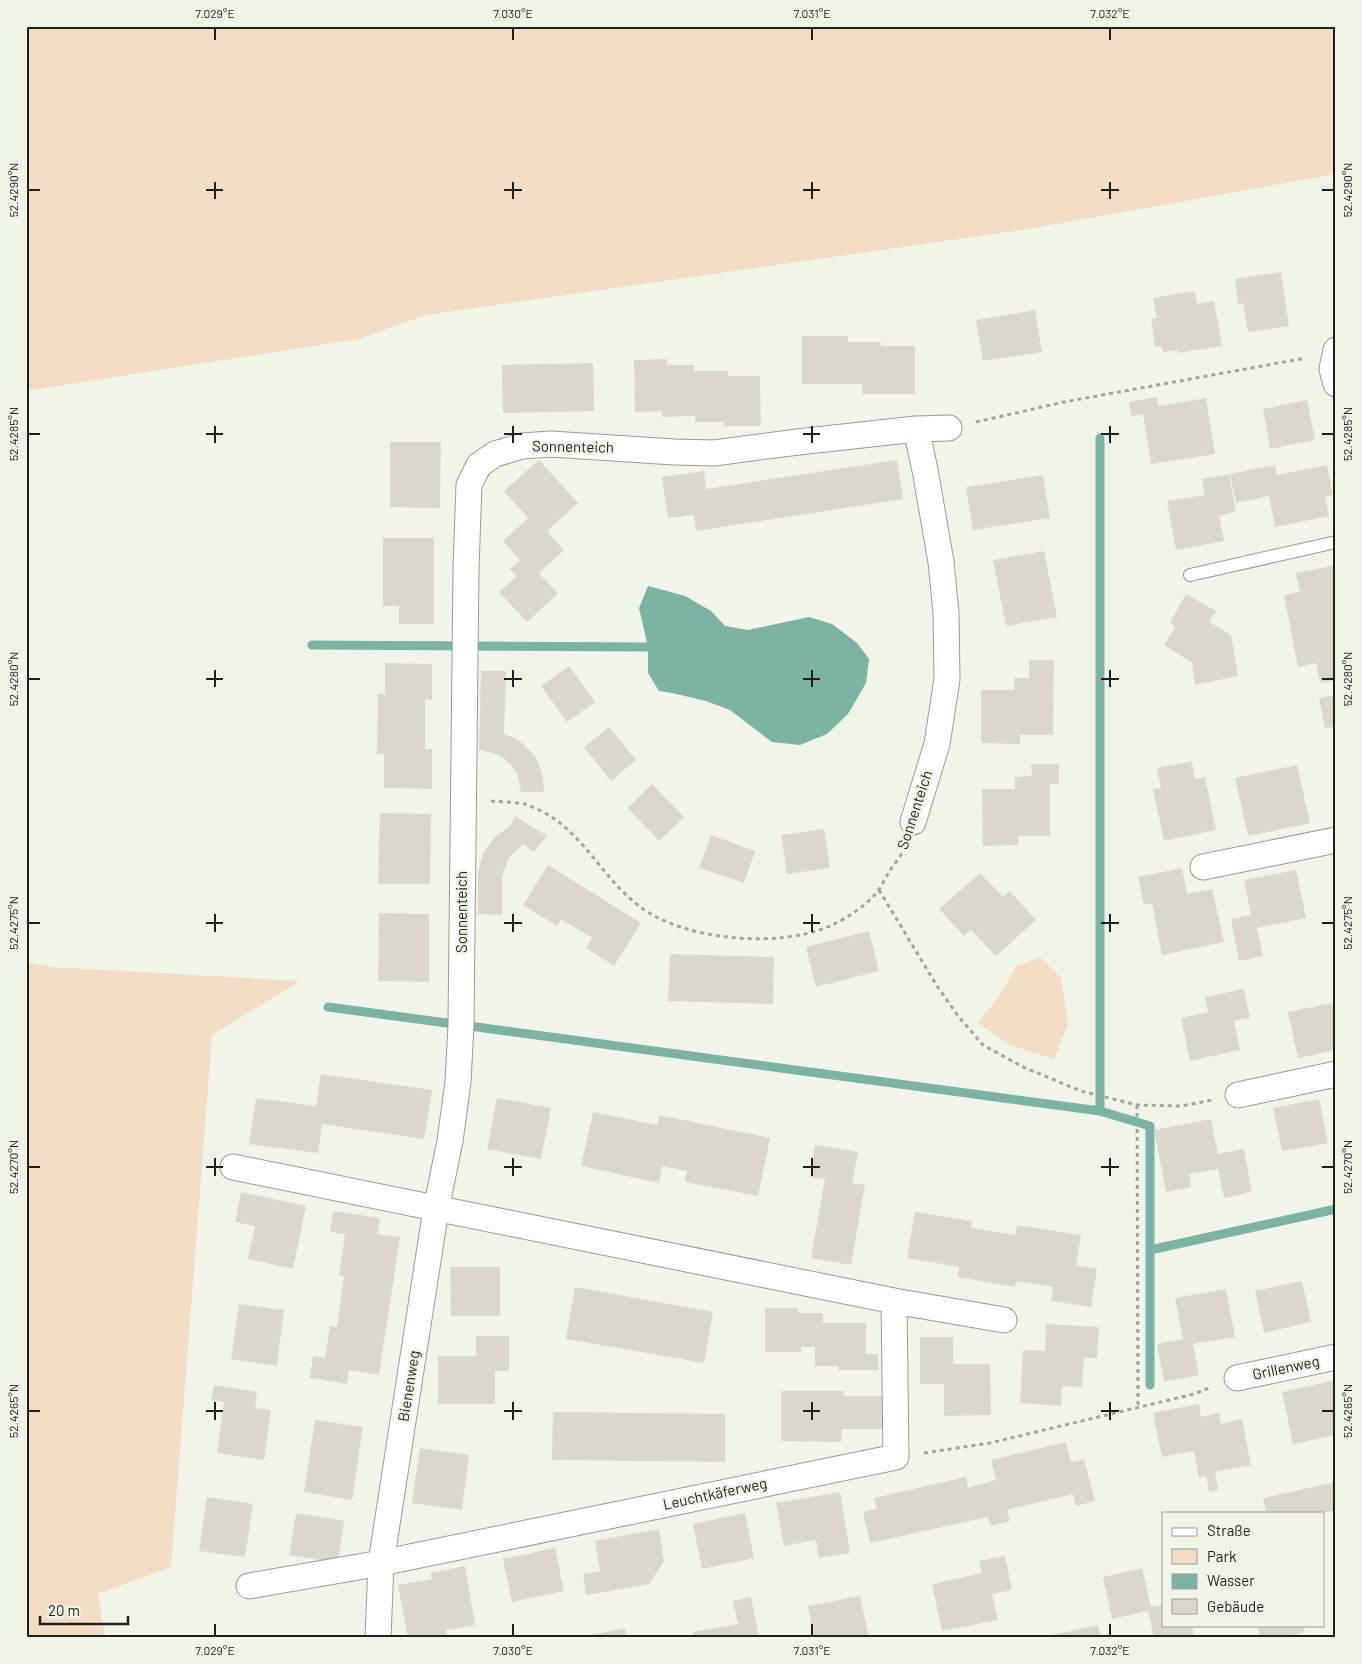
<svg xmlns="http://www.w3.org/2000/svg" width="1362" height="1664" viewBox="0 0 1362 1664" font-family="Barlow,sans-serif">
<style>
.green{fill:#f3ddc5}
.water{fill:#7cb3a3}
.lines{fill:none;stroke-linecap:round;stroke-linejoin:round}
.stream{stroke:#7cb3a3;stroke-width:9}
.building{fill:#dbd8cb}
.service-casing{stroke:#999d91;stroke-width:14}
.minor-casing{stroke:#999d91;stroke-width:27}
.path{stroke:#a3a69c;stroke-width:3;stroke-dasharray:4 4;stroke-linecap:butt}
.service{stroke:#fff;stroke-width:12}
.minor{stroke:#fff;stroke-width:25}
.ticks{fill:none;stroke:#1e201b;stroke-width:2}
.labels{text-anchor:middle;stroke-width:4.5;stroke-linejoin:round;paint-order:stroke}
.street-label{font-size:15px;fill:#1e201b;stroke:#f1f5e8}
.neatline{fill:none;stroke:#1e201b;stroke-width:2}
.ticks-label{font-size:12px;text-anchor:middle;fill:#1e201b}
</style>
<rect width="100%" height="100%" fill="#f1f5e8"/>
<path class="green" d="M26 26H1336V174L1029 229 426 315 359 339 26 391Z
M1040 957 1061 978 1068 1024 1054 1059 1010 1045 978 1023 999 996 1016 967Z
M26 962 51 967 300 981 212 1035 171 1567 98 1594 105 1638H26Z"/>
<path class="water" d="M648 586 685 596 711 611 725 626 748 630 809 617 832 624 857 643 869 659 866 683 848 714 827 734 800 745 772 742 730 710 706 701 672 693 659 691 648 673V647L639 608Z"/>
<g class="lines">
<path class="stream" d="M1100 438V1111
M312 645 648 647
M328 1007 1100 1111 1150 1126V1385
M1150 1250 1336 1209"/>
</g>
<path class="building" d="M1281 272 1289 326 1248 332 1243 303 1238 304 1235 279Z
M1195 291 1197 304 1214 301 1222 346 1178 353V350L1163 352 1161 346 1155 347 1151 319 1157 318 1153 298Z
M1035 310 1042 352 983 361 976 320Z
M802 336H848V342H881V346H915V394H862V384H802Z
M667 359V365H694V371H728V376H760L761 426H724V422H695V416L662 417V411L635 412 634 360Z
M593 363 594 411 503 413 502 365Z
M1157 397 1158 406 1206 398 1215 454 1151 464 1143 414 1131 416 1129 402Z
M1307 400 1315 440 1270 449 1263 409Z
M390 442H441L440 508 390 507Z
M539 460 578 503 547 531 564 550 539 573 558 594 527 622 499 592 517 576 510 569 520 560 503 541 528 518 504 491Z
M897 460 903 499 696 531 694 515 668 518 662 477 704 471 706 489Z
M1275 465 1277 475 1327 465 1333 495 1325 496 1329 516 1275 527 1269 496 1236 503 1230 474Z
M1229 474 1236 512 1219 516 1224 541 1176 550 1167 501 1205 495 1202 479Z
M1043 475 1050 518 973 530 966 487Z
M383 538H434V624H399V606H383Z
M1044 551 1057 617 1006 626 993 560Z
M1336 565V680L1320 683 1316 663 1298 667 1284 595 1300 592 1296 573Z
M1186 594 1216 611 1209 622 1231 635 1238 676 1195 685 1192 663 1164 645 1175 627 1170 622Z
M1029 660H1054L1053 735H1020V744L981 743V690H1014V678H1029Z
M385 663 432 664V700L425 699V749H432V789L384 788V754H377L378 694H385Z
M569 666 595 702 567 722 541 686Z
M481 671H506L504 734 517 739 526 747 535 756 540 767 543 778 544 792H521L518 776 512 766 503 758 493 753 479 750Z
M1336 695V733H1335L1334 727 1325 728 1319 698Z
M609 727 636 760 611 781 584 747Z
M1192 761 1195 779 1205 777 1216 830 1164 841 1153 789 1161 788 1157 768Z
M1031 764H1059V784H1050V836H1018V845L983 846 982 789H1015V777L1032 776Z
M1297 765 1310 823 1248 836 1235 778Z
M652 784 684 817 659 841 628 808Z
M380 813 431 814 430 884H378Z
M515 816 547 836 534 852 523 844 509 858 502 876V915L478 914V873L483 853 495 837 511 825Z
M824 829 830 868 787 874 781 835Z
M711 835 755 851 744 883 699 868Z
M548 865 641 923 614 966 586 948 592 938 561 919 557 926 523 905Z
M1182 868 1187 894 1212 889 1224 942 1162 955 1152 903 1144 905 1138 877Z
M1296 870 1306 918 1257 928 1263 956 1239 961 1231 919 1251 915 1244 880Z
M980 873 1003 897 1010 891 1036 920 996 956 971 930 964 936 939 909Z
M379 913 429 914V982L378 981Z
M869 931 879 971 816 987 806 947Z
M670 954 774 957 773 1004 668 1001Z
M1244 989 1250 1018 1234 1021 1240 1050 1190 1061 1181 1018 1208 1012 1205 997Z
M1332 1003 1336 1024V1050L1298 1058 1288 1012Z
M321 1074 432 1090 424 1139 322 1124 318 1153 249 1144 256 1098 316 1106Z
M497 1098 551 1108 541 1159 487 1149Z
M1319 1099 1328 1143 1282 1151 1273 1108Z
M593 1112 657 1125 659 1115 770 1138 758 1196 685 1182 687 1171 662 1166 659 1183 581 1166Z
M1211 1119 1218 1154 1244 1149 1252 1192 1224 1198 1218 1169 1189 1174 1191 1187 1166 1192 1154 1130Z
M815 1145 858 1152 852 1183 865 1185 851 1265 811 1258 825 1179 810 1177Z
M241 1192 306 1206 293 1269 248 1259 255 1226 235 1222Z
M333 1211 380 1218 377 1234 400 1237 379 1375 349 1370 347 1384 310 1378 313 1356 325 1358 330 1326 337 1327 344 1276H339L345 1234 330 1232Z
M915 1212 972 1221 971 1228 1015 1235 1017 1225 1081 1235 1076 1265 1097 1269 1091 1307 1051 1301 1053 1287 1016 1281 1015 1287 958 1277 959 1267 907 1258Z
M450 1267H500V1316H451Z
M1302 1281 1311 1322 1264 1333 1255 1291Z
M575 1287 713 1312 704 1363 566 1339Z
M1226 1289 1235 1337 1193 1344 1199 1375 1164 1382 1157 1344 1183 1339 1175 1298Z
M239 1304 284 1310 277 1366 231 1359Z
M765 1308H798V1313H823V1323H866V1354H878V1370H838V1366H815V1347H801V1352H765Z
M1046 1324 1099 1327 1097 1358H1084L1082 1387 1062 1386 1061 1406 1020 1403 1023 1350 1045 1351Z
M476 1336H509V1371H495V1404H438V1356H476Z
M920 1337H953V1364H990L991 1415 944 1416V1384H920Z
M1336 1380V1435L1293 1444 1282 1392Z
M214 1385 257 1392 255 1408 271 1410 264 1460 217 1453 224 1402 211 1400Z
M781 1391H844V1396H883V1429H842L841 1442 781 1441Z
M1199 1404 1201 1417 1219 1413 1221 1424 1242 1419 1251 1465 1215 1472 1218 1490 1209 1492 1206 1476 1199 1478 1194 1451 1162 1457 1153 1413Z
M553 1412 725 1414V1462L552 1460Z
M315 1420 363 1427 352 1500 304 1492Z
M1066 1442 1071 1462 1084 1459 1095 1501 1076 1506 1073 1494 1007 1510 1010 1521 991 1526 988 1517 870 1543 863 1512 877 1509 874 1498 966 1477 968 1488 996 1480 991 1460Z
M420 1448 469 1455 462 1510 412 1503Z
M1336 1482V1510L1321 1513H1266L1263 1498Z
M840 1492 850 1553 819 1558 816 1540 784 1546 776 1503Z
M207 1497 253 1504 245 1557 199 1551Z
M296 1513 344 1521 338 1563 289 1555Z
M745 1513 754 1558 702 1569 693 1524Z
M659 1529 664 1561 649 1584 586 1595 583 1574 600 1571 595 1541Z
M555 1548 564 1591 512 1602 503 1559Z
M1005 1556 1012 1590 992 1594 998 1620 942 1631 932 1584 982 1573 979 1561Z
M465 1566 475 1625 446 1630 447 1635 433 1638H408L398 1585 432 1579 430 1573Z
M1142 1568 1151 1607 1163 1605V1625H1192L1194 1638H1154L1148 1611 1112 1619 1103 1577Z
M860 1596 869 1638H814L808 1606Z
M751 1597 759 1638H694L693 1632 738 1624 733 1601Z
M1098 1625 1101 1638H1043V1637Z
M1257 1625H1303L1305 1632 1281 1638H1260Z
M625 1628 627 1638H582V1637Z"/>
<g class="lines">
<g class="service-casing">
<path id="service" d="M1190 575 1336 542"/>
</g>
<g class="minor-casing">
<path id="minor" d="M1336 350 1332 369 1336 384
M913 822 937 744 947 679 946 613 941 562 925 470 916 429
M1203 867 1336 840
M1238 1095 1336 1074
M233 1167 894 1301 896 1457 381 1563 249 1586
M894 1301 1004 1320
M1237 1378 1336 1357
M378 1638 381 1563 436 1209 450 1141 458 1082 461 1025 466 568 469 485 479 465 495 454 522 446 551 444 674 452 714 453 798 442 916 429 949 428"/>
</g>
<path class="path" d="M976 422 1064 402 1306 358
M491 801C502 802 514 802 525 804 529 805 534 808 539 810 582 830 602 878 639 906 684 941 781 949 832 925 848 918 870 903 880 888 883 883 886 877 889 872 894 864 902 856 905 846
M879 890 937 986 958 1016 983 1045 1023 1067 1081 1091 1137 1105 1181 1106 1212 1100
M1137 1105 1138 1407
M924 1453 990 1443 1194 1394 1212 1387"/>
<use href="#service" class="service"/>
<use href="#minor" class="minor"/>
</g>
<path class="ticks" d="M215 28V40M513 28V40M812 28V40M1110 28V40M215 182V199M513 182V199M812 182V199M1110 182V199M28 190H40M206 190H223M504 190H522M803 190H820M1101 190H1119M1322 190H1334M215 426V443M513 426V443M812 426V443M1110 426V443M28 434H40M206 434H223M504 434H522M803 434H820M1101 434H1119M1322 434H1334M215 670V687M513 670V687M812 670V687M1110 670V687M28 679H40M206 679H223M504 679H522M803 679H820M1101 679H1119M1322 679H1334M215 914V932M513 914V932M812 914V932M1110 914V932M28 923H40M206 923H223M504 923H522M803 923H820M1101 923H1119M1322 923H1334M215 1158V1176M513 1158V1176M812 1158V1176M1110 1158V1176M28 1167H40M206 1167H223M504 1167H522M803 1167H820M1101 1167H1119M1322 1167H1334M215 1402V1420M513 1402V1420M812 1402V1420M1110 1402V1420M28 1411H40M206 1411H223M504 1411H522M803 1411H820M1101 1411H1119M1322 1411H1334M215 1624V1636M513 1624V1636M812 1624V1636M1110 1624V1636"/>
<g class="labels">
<g class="street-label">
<text transform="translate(573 447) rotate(1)" y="5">Sonnenteich</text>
<text transform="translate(915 810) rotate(-72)" y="5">Sonnenteich</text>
<text transform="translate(462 912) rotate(-90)" y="5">Sonnenteich</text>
<text transform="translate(1286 1368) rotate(-12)" y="5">Grillenweg</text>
<text transform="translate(409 1386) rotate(-81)" y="5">Bienenweg</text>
<text transform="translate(715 1494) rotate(-12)" y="5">Leuchtkäferweg</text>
</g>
</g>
<rect width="1362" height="1664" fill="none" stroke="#f1f5e8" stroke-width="55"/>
<rect x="1162" y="1512" width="162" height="115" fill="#f1f5e8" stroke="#9da096"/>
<rect x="1172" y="1528" width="25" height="8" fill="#ffffff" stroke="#9da096"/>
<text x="1207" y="1536" font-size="15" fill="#1e201b">Straße</text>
<rect x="1172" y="1549" width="25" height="15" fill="#f3ddc5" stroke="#9da096"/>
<text x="1207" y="1562" font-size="15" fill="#1e201b">Park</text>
<rect x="1172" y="1574" width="25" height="15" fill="#7cb3a3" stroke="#9da096"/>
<text x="1207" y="1586" font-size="15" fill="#1e201b">Wasser</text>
<rect x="1172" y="1599" width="25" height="15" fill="#dbd8cb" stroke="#9da096"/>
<text x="1207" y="1612" font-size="15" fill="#1e201b">Gebäude</text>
<path d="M40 1616v8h88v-8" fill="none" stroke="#1e201b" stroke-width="2.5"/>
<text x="48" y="1616" font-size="15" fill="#1e201b" stroke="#f1f5e8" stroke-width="4" paint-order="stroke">20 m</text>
<rect x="28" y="28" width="1306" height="1608" class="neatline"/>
<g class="ticks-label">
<text x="215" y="18">7.029°E</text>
<text x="513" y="18">7.030°E</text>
<text x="812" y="18">7.031°E</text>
<text x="1110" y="18">7.032°E</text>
<text transform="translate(14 190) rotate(-90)" y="4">52.4290°N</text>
<text transform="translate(1348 190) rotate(-90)" y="4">52.4290°N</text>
<text transform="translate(14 434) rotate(-90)" y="4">52.4285°N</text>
<text transform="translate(1348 434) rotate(-90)" y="4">52.4285°N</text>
<text transform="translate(14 679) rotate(-90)" y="4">52.4280°N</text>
<text transform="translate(1348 679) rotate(-90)" y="4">52.4280°N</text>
<text transform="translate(14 923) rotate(-90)" y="4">52.4275°N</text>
<text transform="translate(1348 923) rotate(-90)" y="4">52.4275°N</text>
<text transform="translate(14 1167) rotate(-90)" y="4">52.4270°N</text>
<text transform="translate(1348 1167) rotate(-90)" y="4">52.4270°N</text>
<text transform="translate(14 1411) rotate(-90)" y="4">52.4265°N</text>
<text transform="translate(1348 1411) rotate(-90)" y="4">52.4265°N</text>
<text x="215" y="1655">7.029°E</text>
<text x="513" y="1655">7.030°E</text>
<text x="812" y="1655">7.031°E</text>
<text x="1110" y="1655">7.032°E</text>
</g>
</svg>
